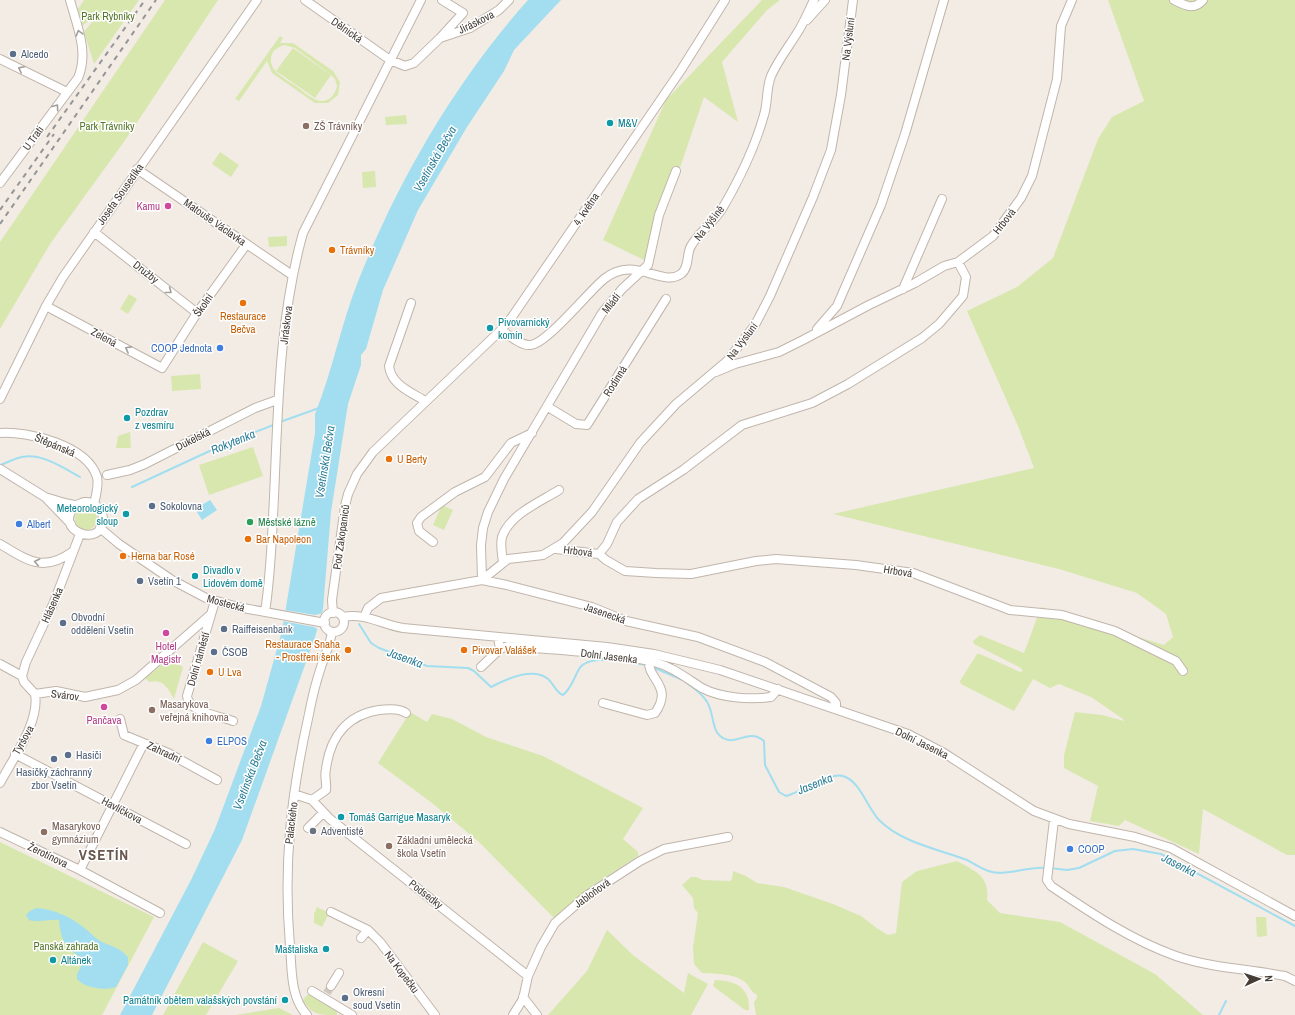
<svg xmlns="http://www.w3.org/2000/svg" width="1295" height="1015" viewBox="0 0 1295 1015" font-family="'Archivo Narrow',sans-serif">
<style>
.green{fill:#d8e7ae;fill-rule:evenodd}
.water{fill:#a2deef}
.pier{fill:#f2ece5}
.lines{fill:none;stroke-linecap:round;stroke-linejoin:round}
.stream{stroke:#a2deef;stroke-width:2}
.minor-tunnel{stroke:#cfc9c2;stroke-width:8;stroke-dasharray:8 4;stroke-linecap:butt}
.minor-casing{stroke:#c1b5ab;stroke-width:10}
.minor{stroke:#fff;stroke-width:8}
.rail{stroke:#959595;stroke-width:2;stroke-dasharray:5 5;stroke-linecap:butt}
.oneway{stroke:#a29e9a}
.service-dot{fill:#5c6f8a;stroke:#fff;stroke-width:1.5}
.culture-dot{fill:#0f9aa8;stroke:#fff;stroke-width:1.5}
.education-dot{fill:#8d6e63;stroke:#fff;stroke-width:1.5}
.hotel-dot{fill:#d1479c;stroke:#fff;stroke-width:1.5}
.food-dot{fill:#e8710a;stroke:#fff;stroke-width:1.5}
.shop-dot{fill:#3f7fe0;stroke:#fff;stroke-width:1.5}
.leisure-dot{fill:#2e9e5b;stroke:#fff;stroke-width:1.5}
.worship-dot{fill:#6b7280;stroke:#fff;stroke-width:1.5}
.labels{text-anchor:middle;stroke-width:3;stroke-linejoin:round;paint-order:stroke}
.park-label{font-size:11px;fill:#547629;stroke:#fff}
.street-label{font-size:11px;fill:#453c35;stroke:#fff}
.service-label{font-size:11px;fill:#4e5e75;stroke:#fff;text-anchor:start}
.culture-label{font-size:11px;fill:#0d838f;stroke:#fff;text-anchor:start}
.education-label{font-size:11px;fill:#785e54;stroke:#fff;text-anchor:start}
.hotel-label{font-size:11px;fill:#b23c85;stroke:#fff}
.food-label{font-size:11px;fill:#c56008;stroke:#fff;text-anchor:start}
.shop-label{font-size:11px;fill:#366cbe;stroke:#fff;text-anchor:start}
.leisure-label{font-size:11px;fill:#27864d;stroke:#fff;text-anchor:start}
.worship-label{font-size:11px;fill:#5b616d;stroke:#fff;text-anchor:start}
.water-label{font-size:12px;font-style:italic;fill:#2b7e97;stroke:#fff}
.district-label{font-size:15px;font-weight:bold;letter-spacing:1px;fill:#68574c;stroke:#fff}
</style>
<rect width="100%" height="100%" fill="#f2ece5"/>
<path class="green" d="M84 0H139L94 64 84 32 92 22 90 20 82 26 78 9Z
M165 0H218L126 139 50 244 0 329V242Z
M762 0H780L767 10 722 62 738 122 704 97 648 262 603 240 666 100Z
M1108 0H1295V855H1287L1203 809 1199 854 1125 820 1119 826 1090 821 1098 786 1064 768V755L1075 712 1102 715 1124 721 1123 719 1091 697 1059 684 1050 688 1033 679 1014 711 961 684 960 681 977 654H980L1020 672 1023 671 1021 668 974 644 973 641 980 635 1024 653 1041 607 1164 645 1173 637 1166 614 1137 593 1059 569 833 514 1034 468 1018 426 967 311 1017 287 1053 258 1098 139 1112 117 1144 101Z
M280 36 283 38 280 43H293L333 71 340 82 338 95 328 103H315L272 73 267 61 239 101 235 99ZM284 45 295 48 330 74 335 79 337 86C335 95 329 102 320 101 311 99 303 91 296 86 286 79 266 70 272 54 274 49 279 47 284 45Z
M293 48 331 75 315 98 276 71Z
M406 115 407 124 386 125 385 117Z
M220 152 239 165 231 177 212 164Z
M375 171 376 187 363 188 362 172Z
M287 236V246L269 247 268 237Z
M129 294 137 299 128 314 120 309Z
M200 374 201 389 172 391 171 376Z
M130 432 131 448H116L118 436Z
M253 447 263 476 209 495 199 465Z
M442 505 453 510 444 530 433 525Z
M75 519a11 11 0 1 1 22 0a11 11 0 1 1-22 0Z
M169 659 183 667 174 699C167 687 163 679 149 682L145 678Z
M410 712 427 722 432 714 452 719 486 737 543 756 643 808 623 839 638 852V856L589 888 554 918 479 842 432 803 378 763Z
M0 842 154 917 102 1015H0Z
M957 861C975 871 990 876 987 900L1000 913 1060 922 1155 974 1203 1015H756L754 1002 757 998V995C751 992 750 987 746 983 735 973 716 974 702 973L694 964 693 948 698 913 694 908 693 898 682 885 691 877H696L703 880 730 881 732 879 733 871 746 876 757 883 784 887 833 904 861 916 878 929 888 935 896 933 902 882 917 871Z
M317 907 329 913 322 927 314 923V914Z
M1256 917H1266L1267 936 1257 937Z
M607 930 634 956 684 993 688 973 708 984 691 1015H548L587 971Z
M203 942 238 961 206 1015H163Z
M715 980C736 981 750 987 749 1010H745L713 986Z
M307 995H311L337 1011V1015C319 1015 312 1015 303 1000Z
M279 1008 293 1015H235Z"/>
<path class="water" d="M528 0H561L514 50 504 71 467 127 418 210 383 290 366 349 361 355V365L348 404 331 512 323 609 315 637 242 840 152 1015H120L192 878 215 829 261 706 282 631 315 433V414C333 370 341 323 359 279 399 178 456 81 528 0Z
M210 500 217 510 202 520 195 509Z
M36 908C55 909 73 918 87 930 92 934 96 939 102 942 113 947 119 947 128 957V965L116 987C104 991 85 988 77 979V974L82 964C80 955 76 955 70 950 62 942 60 931 59 920 48 919 39 923 29 920L26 915 30 911Z"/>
<path class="pier" d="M284 610 315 615 323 613 319 630 314 627 282 621Z"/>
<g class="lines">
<path class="stream" d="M280 422 319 408
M0 465C6 463 12 460 18 458 39 451 62 467 80 477
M132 487 227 443 276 424
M359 624 371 643 379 648 427 666 468 668 474 671 491 687C506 679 533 667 548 679 554 684 556 693 563 695 571 689 574 678 579 669 589 652 631 663 647 665
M652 667 683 680
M686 682C692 687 700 692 705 699 715 710 710 731 723 738 737 746 748 728 764 741L765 765 779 792 786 796C801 792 830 772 843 776 860 781 867 807 879 820 902 843 938 849 967 860 975 864 983 870 992 872 1004 876 1030 866 1046 868
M1050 868 1067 870 1079 868 1115 851 1133 849 1161 854 1295 926
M1219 1015 1226 1001"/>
<path class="minor-tunnel" d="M327 993 331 986"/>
<g class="minor-casing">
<path id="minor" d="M305 0 390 60 405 66 414 63 440 38 470 28 499 10 509 0
M1174 0C1184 5 1194 11 1203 0
M807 20 825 0
M441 37 463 13 442 0
M0 59 67 92
M137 169 292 275
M0 183 78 78C89 52 77 26 70 0
M94 232 197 313
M903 289 942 199
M411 303 389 366C391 385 411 392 425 401
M46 306 162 368 197 313 246 245
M817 329 837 306 881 205 905 134 944 0
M501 330C509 335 521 346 530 345 546 345 589 291 604 279 635 254 661 288 681 274 690 267 686 254 691 246 699 232 714 222 722 209 739 180 755 147 764 115 768 102 766 89 771 76 778 60 790 45 799 30 805 20 809 10 814 0
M716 372 735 364 779 352 803 340 869 305 915 283 944 266 958 262 993 236 1021 198 1032 176 1057 79 1061 26 1072 0
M0 399 46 306 63 277 257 0
M548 407 576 424 587 425 666 299
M0 433C28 431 87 445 97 477 99 486 96 495 94 504
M0 469 45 497 71 524
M107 475 130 470 145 464 255 408 277 400
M45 497C55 500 65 504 75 505 78 505 81 503 84 502 94 501 102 509 103 518 104 551 49 529 77 505
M100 528 119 544 172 580 206 598 238 607 325 623
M433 542 419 531 417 523 421 517 455 492 485 477 511 443 532 433
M0 544C27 560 43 573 72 552
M556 549 599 554 607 544 617 522 638 499 683 470 742 425 812 403 848 384 922 338 939 324 963 296 966 277 958 262
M599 554 606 560 625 571 656 573 691 574 756 561 776 559 856 565 913 573 1010 610 1062 615 1115 631 1176 661 1183 671
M503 562C502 554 500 545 502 537 510 514 540 502 559 490
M482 580 508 559 543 555 563 543 592 512 640 443 676 404 727 361 755 325 770 296 813 197 831 150 841 95 853 0
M482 580 481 545 483 528 488 512 504 479 602 313 622 289 648 265 659 215 676 171
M215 601 187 696C188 712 220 716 233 721
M265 612C271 574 272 536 274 497 278 409 279 318 303 233L421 0
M324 622a10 10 0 1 1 20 0a10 10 0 1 1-20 0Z
M333 613 332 600 345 506 348 494 357 474 373 452 501 330 512 317 681 70 725 0
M343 617C364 612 383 625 403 628L607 647 654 654 720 670 908 734 944 753 1034 811 1069 824 1135 837 1171 848 1295 916
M364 617 368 608 381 598 482 580 507 585 592 607 626 621 698 637 765 662 831 697 836 703V709
M498 637 500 649 508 646C555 650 609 652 654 662 673 667 686 678 702 688 721 698 750 700 771 697L778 689
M0 664 22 676 24 682 35 694
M481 667 500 649
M22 676 26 662 54 602 80 534
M35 694 56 691 85 697 118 690 136 680 210 615
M603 703 647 715 655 713C674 686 647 679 649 661
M120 719 124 735 168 753 217 780
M15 754 186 844
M0 783C13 758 40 722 35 694
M294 794 312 800 330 819 528 976
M312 800 326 790C327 783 324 776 326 769 330 737 347 715 379 710 387 709 400 708 406 713
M1054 820 1047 880 1051 886C1091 913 1131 940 1176 956 1211 968 1249 969 1285 976L1295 981
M308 828 323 813
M0 832 80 870 160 913
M80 870 144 743
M331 912 368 930 380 942 435 1015
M361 938 368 930
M331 986 339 973
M312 991 352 1015
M523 997 537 1015
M307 1015C290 997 292 969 290 946 283 864 291 794 309 714 312 698 316 682 321 667 325 655 330 645 332 632
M513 1015 523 999 528 976 541 947 555 923 586 896 640 861 664 849 728 837"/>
</g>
<use href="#minor" class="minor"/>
<path class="rail" d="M47 137 145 0
M0 210 54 134
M0 224 156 0"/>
</g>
<defs><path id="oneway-chevron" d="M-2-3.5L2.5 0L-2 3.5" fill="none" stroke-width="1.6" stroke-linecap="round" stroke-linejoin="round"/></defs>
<g class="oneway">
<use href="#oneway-chevron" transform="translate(79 33) rotate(-106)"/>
<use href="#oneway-chevron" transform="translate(21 69) rotate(-154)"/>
<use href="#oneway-chevron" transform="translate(56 107) rotate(-54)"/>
<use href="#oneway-chevron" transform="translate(169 291) rotate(38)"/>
<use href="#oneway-chevron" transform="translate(128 349) rotate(-152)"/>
<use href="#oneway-chevron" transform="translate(37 562) rotate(-168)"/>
</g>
<g class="service-dot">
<circle cx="13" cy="54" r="4"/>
<circle cx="152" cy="506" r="4"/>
<circle cx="140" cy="581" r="4"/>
<circle cx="63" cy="623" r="4"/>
<circle cx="224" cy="629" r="4"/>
<circle cx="214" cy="652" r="4"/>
<circle cx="68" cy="755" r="4"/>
<circle cx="54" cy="759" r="4"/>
<circle cx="345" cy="998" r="4"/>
</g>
<g class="culture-dot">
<circle cx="610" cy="123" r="4"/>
<circle cx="490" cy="328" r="4"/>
<circle cx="127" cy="418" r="4"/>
<circle cx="126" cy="514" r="4"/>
<circle cx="195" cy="576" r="4"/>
<circle cx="341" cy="817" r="4"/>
<circle cx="326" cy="949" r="4"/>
<circle cx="53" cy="960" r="4"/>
<circle cx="285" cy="1000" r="4"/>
</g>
<g class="education-dot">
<circle cx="306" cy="126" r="4"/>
<circle cx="152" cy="710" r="4"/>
<circle cx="44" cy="832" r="4"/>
<circle cx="389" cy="846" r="4"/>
</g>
<g class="hotel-dot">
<circle cx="168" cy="206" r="4"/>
<circle cx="166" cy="633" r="4"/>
<circle cx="104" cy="707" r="4"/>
</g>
<g class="food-dot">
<circle cx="332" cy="250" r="4"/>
<circle cx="243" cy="303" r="4"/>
<circle cx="389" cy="459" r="4"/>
<circle cx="248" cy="539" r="4"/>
<circle cx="123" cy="556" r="4"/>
<circle cx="348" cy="650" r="4"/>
<circle cx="464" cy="650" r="4"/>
<circle cx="210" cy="672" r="4"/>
</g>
<g class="shop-dot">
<circle cx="220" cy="348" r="4"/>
<circle cx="19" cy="524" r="4"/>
<circle cx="209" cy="741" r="4"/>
<circle cx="1070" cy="849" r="4"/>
</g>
<circle class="leisure-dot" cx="250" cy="522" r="4"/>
<circle class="worship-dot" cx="313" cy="831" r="4"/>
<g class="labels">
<g class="park-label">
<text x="108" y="20">Park Rybníky</text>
<text x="107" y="130">Park Trávníky</text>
<text x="66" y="950">Panská zahrada</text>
</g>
<g class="street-label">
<text transform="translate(476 22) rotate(-26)" y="4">Jiráskova</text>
<text transform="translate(347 30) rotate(35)" y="4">Dělnická</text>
<text transform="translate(848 39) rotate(-83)" y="4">Na Výsluní</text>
<text transform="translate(33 138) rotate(-54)" y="4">U Trati</text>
<text transform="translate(120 194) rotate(-55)" y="4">Josefa Sousedíka</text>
<text transform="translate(586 209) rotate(-56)" y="4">4. května</text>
<text transform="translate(1004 221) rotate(-52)" y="4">Hrbová</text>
<text transform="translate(215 222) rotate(35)" y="4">Matouše Václavka</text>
<text transform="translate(709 223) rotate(-52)" y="4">Na Výšině</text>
<text transform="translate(146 272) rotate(38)" y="4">Družby</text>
<text transform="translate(611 303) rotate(-52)" y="4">Mládí</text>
<text transform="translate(203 305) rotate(-55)" y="4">Školní</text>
<text transform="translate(286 325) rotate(-83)" y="4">Jiráskova</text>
<text transform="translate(104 337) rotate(28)" y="4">Zelená</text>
<text transform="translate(742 341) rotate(-53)" y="4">Na Výsluní</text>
<text transform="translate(615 381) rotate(-58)" y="4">Rodinná</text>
<text transform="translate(193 439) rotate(-27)" y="4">Dukelská</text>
<text transform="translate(55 445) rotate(23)" y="4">Štěpánská</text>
<text transform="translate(341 537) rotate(-82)" y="4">Pod Zakopaniců</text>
<text transform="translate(578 551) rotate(7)" y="4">Hrbová</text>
<text transform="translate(898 571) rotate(9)" y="4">Hrbová</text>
<text transform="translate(226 603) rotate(15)" y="4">Mostecká</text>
<text transform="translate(52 605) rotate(-66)" y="4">Hlásenka</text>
<text transform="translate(605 613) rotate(19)" y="4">Jasenecká</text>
<text transform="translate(609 656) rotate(7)" y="4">Dolní Jasenka</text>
<text transform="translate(198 659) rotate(-74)" y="4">Dolní náměstí</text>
<text transform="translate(65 695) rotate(7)" y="4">Svárov</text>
<text transform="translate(23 740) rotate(-61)" y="4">Tyršova</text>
<text transform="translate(922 743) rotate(26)" y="4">Dolní Jasenka</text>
<text transform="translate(164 752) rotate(25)" y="4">Zahradní</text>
<text transform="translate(122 810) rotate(28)" y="4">Havlíčkova</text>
<text transform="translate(291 823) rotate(-83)" y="4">Palackého</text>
<text transform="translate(48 855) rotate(26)" y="4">Žerotínova</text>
<text transform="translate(592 893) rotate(-36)" y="4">Jabloňová</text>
<text transform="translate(426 894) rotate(38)" y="4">Podsedky</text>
<text transform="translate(402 972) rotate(53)" y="4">Na Kopečku</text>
</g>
<g class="service-label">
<text x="21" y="58">Alcedo</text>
<text x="160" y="510">Sokolovna</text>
<text x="148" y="585">Vsetín 1</text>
<text x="71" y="621">Obvodní<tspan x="71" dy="13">oddělení Vsetín</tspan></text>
<text x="232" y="633">Raiffeisenbank</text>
<text x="222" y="656">ČSOB</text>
<text x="76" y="759">Hasiči</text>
<text x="54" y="776" text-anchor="middle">Hasičký záchranný<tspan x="54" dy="13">zbor Vsetín</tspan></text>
<text x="353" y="996">Okresní<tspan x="353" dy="13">soud Vsetín</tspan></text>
</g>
<g class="culture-label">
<text x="618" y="127">M&amp;V</text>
<text x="498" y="326">Pivovarnický<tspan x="498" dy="13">komín</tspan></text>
<text x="135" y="416">Pozdrav<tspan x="135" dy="13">z vesmíru</tspan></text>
<text x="118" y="512" text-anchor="end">Meteorologický<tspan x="118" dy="13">sloup</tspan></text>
<text x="203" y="574">Divadlo v<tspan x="203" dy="13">Lidovém domě</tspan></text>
<text x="349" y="821">Tomáš Garrigue Masaryk</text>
<text x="318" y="953" text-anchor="end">Maštaliska</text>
<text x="61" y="964">Altánek</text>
<text x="277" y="1004" text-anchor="end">Památník obětem valašských povstání</text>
</g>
<g class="education-label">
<text x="314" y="130">ZŠ Trávníky</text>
<text x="160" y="708">Masarykova<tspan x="160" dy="13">veřejná knihovna</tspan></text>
<text x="52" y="830">Masarykovo<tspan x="52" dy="13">gymnázium</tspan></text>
<text x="397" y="844">Základní umělecká<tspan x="397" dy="13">škola Vsetín</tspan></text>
</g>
<g class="hotel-label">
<text x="160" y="210" text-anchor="end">Kamu</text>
<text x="166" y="650">Hotel<tspan x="166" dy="13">Magistr</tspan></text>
<text x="104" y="724">Pančava</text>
</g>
<g class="food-label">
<text x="340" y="254">Trávníky</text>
<text x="243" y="320" text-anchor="middle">Restaurace<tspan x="243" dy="13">Bečva</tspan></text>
<text x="397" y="463">U Berty</text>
<text x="256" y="543">Bar Napoleon</text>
<text x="131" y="560">Herna bar Rosé</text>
<text x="340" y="648" text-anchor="end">Restaurace Snaha<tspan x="340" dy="13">- Prostření šenk</tspan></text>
<text x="472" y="654">Pivovar Valášek</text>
<text x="218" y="676">U Lva</text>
</g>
<g class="shop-label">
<text x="212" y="352" text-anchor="end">COOP Jednota</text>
<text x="27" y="528">Albert</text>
<text x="217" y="745">ELPOS</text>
<text x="1078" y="853">COOP</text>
</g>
<g class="leisure-label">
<text x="258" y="526">Městské lázně</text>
</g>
<g class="worship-label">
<text x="321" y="835">Adventisté</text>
</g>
<g class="water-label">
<text transform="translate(435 159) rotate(-60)" y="4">Vsetínská Bečva</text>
<text transform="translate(233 442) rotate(-22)" y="4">Rokytenka</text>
<text transform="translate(325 462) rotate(-81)" y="4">Vsetínská Bečva</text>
<text transform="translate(405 658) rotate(20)" y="4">Jasenka</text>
<text transform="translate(250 775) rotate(-69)" y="4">Vsetínská Bečva</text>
<text transform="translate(815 784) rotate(-22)" y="4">Jasenka</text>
<text transform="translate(1179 865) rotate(27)" y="4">Jasenka</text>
</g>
<g class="district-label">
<text x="104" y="860">VSETÍN</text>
</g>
</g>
<g transform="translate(1259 979) rotate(87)" stroke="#ffffff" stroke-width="3" paint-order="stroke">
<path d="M0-3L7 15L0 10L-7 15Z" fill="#453c35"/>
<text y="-6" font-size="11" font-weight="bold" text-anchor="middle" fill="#453c35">N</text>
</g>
</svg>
